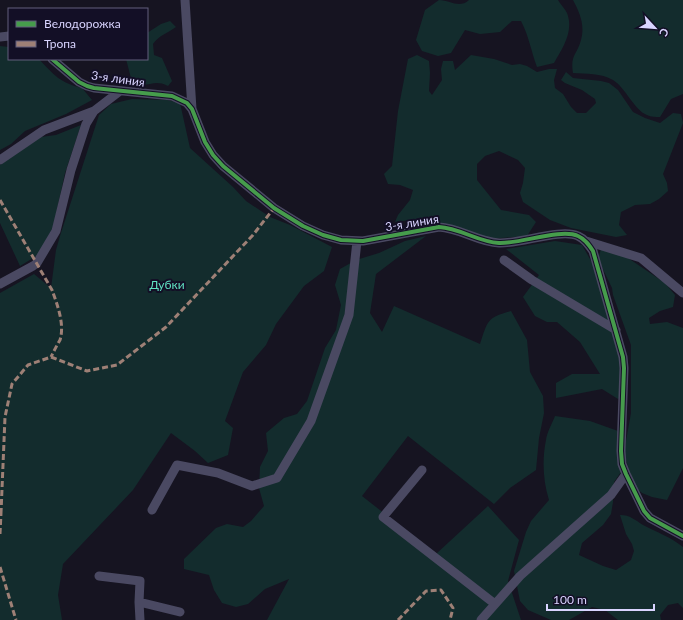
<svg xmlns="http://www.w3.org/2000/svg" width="683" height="620" viewBox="0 0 683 620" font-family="Lato,sans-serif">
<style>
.green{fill:#132c2d}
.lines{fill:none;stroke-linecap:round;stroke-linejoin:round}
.minor{stroke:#4a4962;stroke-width:9}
.quiet{stroke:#9e8076;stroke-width:3;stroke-dasharray:6 3;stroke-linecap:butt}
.cycleway-casing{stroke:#130f26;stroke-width:6}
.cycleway{stroke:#469c4c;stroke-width:4}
.labels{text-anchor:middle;stroke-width:4;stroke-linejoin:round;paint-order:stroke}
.street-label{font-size:12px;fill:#d9d4ff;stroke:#130f26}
.park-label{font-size:12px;fill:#5fe0c0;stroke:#130f26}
</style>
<rect width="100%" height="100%" fill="#161421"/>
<path class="green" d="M439 0C450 0 459 9 469 0H558C561 5 567 11 568 16 573 33 562 49 554 63L537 67C531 51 529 36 521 21H512L500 32 480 34 465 30 451 53 438 56 422 51 416 40 425 10Z
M573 0H683V94L671 99 660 117C656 117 651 117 647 115 634 110 626 88 613 80 601 73 586 74 573 73 570 55 577 55 581 40 585 25 580 13 573 0Z
M170 21 176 27C168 33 159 35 153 44L154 55 162 58 172 81 168 86C152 78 148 90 132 82L126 59H147V33L161 24Z
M0 46 9 47V59H39C54 75 60 83 82 88L92 100 66 114 25 131 11 144 0 150Z
M417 55 429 61 430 73 429 91 432 95 442 80 441 69 443 61H453L455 70 471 55 494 59 512 65 520 64 527 66 537 72 549 69H557L554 80 555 88 563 94 571 107 577 113H586L596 103 595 99 582 90 565 83 561 80 566 72 573 78 601 81 609 83 618 90 633 112 645 118 660 123 673 113 681 114 683 123 663 174 667 183 668 191 659 199 650 204 635 205 621 212 619 225 627 235 616 237 571 228 550 220 523 202 520 193 523 183 525 168 518 160 499 151 485 156 477 164V180L501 210 529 215 536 222 527 236 489 239 453 228 425 218 395 222 398 215 410 200 413 190 400 185 388 184 384 174 392 166 398 111 408 59Z
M132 99 167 100 180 103 190 148 233 187 246 201 270 217 290 225 332 247 324 271 304 286 276 324 266 345 243 372 225 421 233 428 228 455 208 463 195 451 171 433 133 490 63 564 58 595 62 620H0V293L34 274 51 288 56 250 60 236 99 115 111 104Z
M81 125 65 173 53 228 38 255 20 266 0 223V165L41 137 56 135Z
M426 236 376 274 370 313 382 332 394 306 480 344C488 321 486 318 511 311L527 340 530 372 543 396 544 413 539 438 536 470 510 488 494 504 408 436 362 496 436 554 488 506 519 540 508 581 521 620H267L289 579 265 589 248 604 236 607 222 603 214 590 209 575 184 569V559L216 528 227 524 243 527 251 521 264 506 259 488 260 467 268 451 266 433 284 418 297 414 307 401 325 348 336 330 341 305 335 285 340 269 356 260 379 253 405 241Z
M555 241 582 245 594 266 621 355 622 395 618 399 602 389 556 398V383L572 374H600L580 342 557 322H547L535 316 523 297 539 275 506 249Z
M601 249 625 256 665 283 675 295 673 307 660 311 649 318 650 324 667 322 683 328V468L667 500 652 497 642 493 633 485 624 452 631 413V345L613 295 612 288 598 259Z
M555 416 590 421 618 431 621 472 614 482 613 502 611 514 603 525 582 543 579 555 603 566 616 570 631 560 634 551 632 544 626 534 620 515C630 515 635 520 643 525 658 533 669 536 683 547V608L678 603 668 605 660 615 661 620H618L605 610 592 607 569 620H551L528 610 520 601 514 571 526 532 531 521 549 500C543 481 542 460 546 440 547 432 552 424 555 416Z"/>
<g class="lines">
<path class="minor" d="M185 0 192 109
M0 37 9 36
M52 59 79 82 87 86 94 88 172 96 187 103 192 109 205 142 213 155 223 166 274 208 303 226 323 235 341 240 363 241 439 227C460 228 478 242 499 243 520 244 561 228 578 236 585 239 589 245 593 251L623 357 624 368 621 451 622 464 626 474 644 511 650 518 683 536
M0 160 44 130 94 111 120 91
M586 241 641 258 683 293
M504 260 532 280 616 330
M0 284 33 266 37 263 56 231 71 170 86 124 94 111
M422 470 383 517 495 604
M152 510 177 465 218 473 252 486 277 478 311 421 349 315 357 241
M99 576 140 581 139 602
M140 620 139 602 180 612
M481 620 520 576 611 495 626 474"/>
<path class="quiet" d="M0 200 52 290C57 304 65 324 60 340 57 345 54 351 51 357
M0 513H1L5 417 12 384 28 365 51 357 87 371 117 365 166 327 253 235 274 208
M0 534 1 513
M0 567 16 620
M398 620 426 591 441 590 453 608 450 620"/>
<g class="cycleway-casing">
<path id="cycleway" d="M52 59 79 82 87 86 94 88 172 96 187 103 192 109 205 142 213 155 223 166 274 208 303 226 323 235 341 240 363 241 439 227C460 228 478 242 499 243 520 244 561 228 578 236 585 239 589 245 593 251L623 357 624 368 621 451 622 464 626 474 644 511 650 518 683 536"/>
</g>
<use href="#cycleway" class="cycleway"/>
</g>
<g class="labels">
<g class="street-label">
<text transform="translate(118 79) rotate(8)" y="4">3-я линия</text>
<text transform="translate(412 223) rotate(-9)" y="4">3-я линия</text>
</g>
<g class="park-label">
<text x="167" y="289">Дубки</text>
</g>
</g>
<rect x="8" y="8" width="140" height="52" fill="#130f26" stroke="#625e7d"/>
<rect x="16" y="21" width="20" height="6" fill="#469c4c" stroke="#625e7d"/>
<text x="44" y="28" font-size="12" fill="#d9d4ff">Велодорожка</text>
<rect x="16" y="41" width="20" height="6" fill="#9e8076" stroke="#625e7d"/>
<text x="44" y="48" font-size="12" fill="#d9d4ff">Тропа</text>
<g transform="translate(655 28) rotate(116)" stroke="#130f26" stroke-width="3" paint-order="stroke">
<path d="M0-3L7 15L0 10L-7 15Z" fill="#d9d4ff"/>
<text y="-6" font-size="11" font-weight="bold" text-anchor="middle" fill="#d9d4ff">С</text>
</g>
<path d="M547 604v6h107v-6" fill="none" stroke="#d9d4ff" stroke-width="2"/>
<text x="553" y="604" font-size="12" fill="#d9d4ff" stroke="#130f26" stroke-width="3" paint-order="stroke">100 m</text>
</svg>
